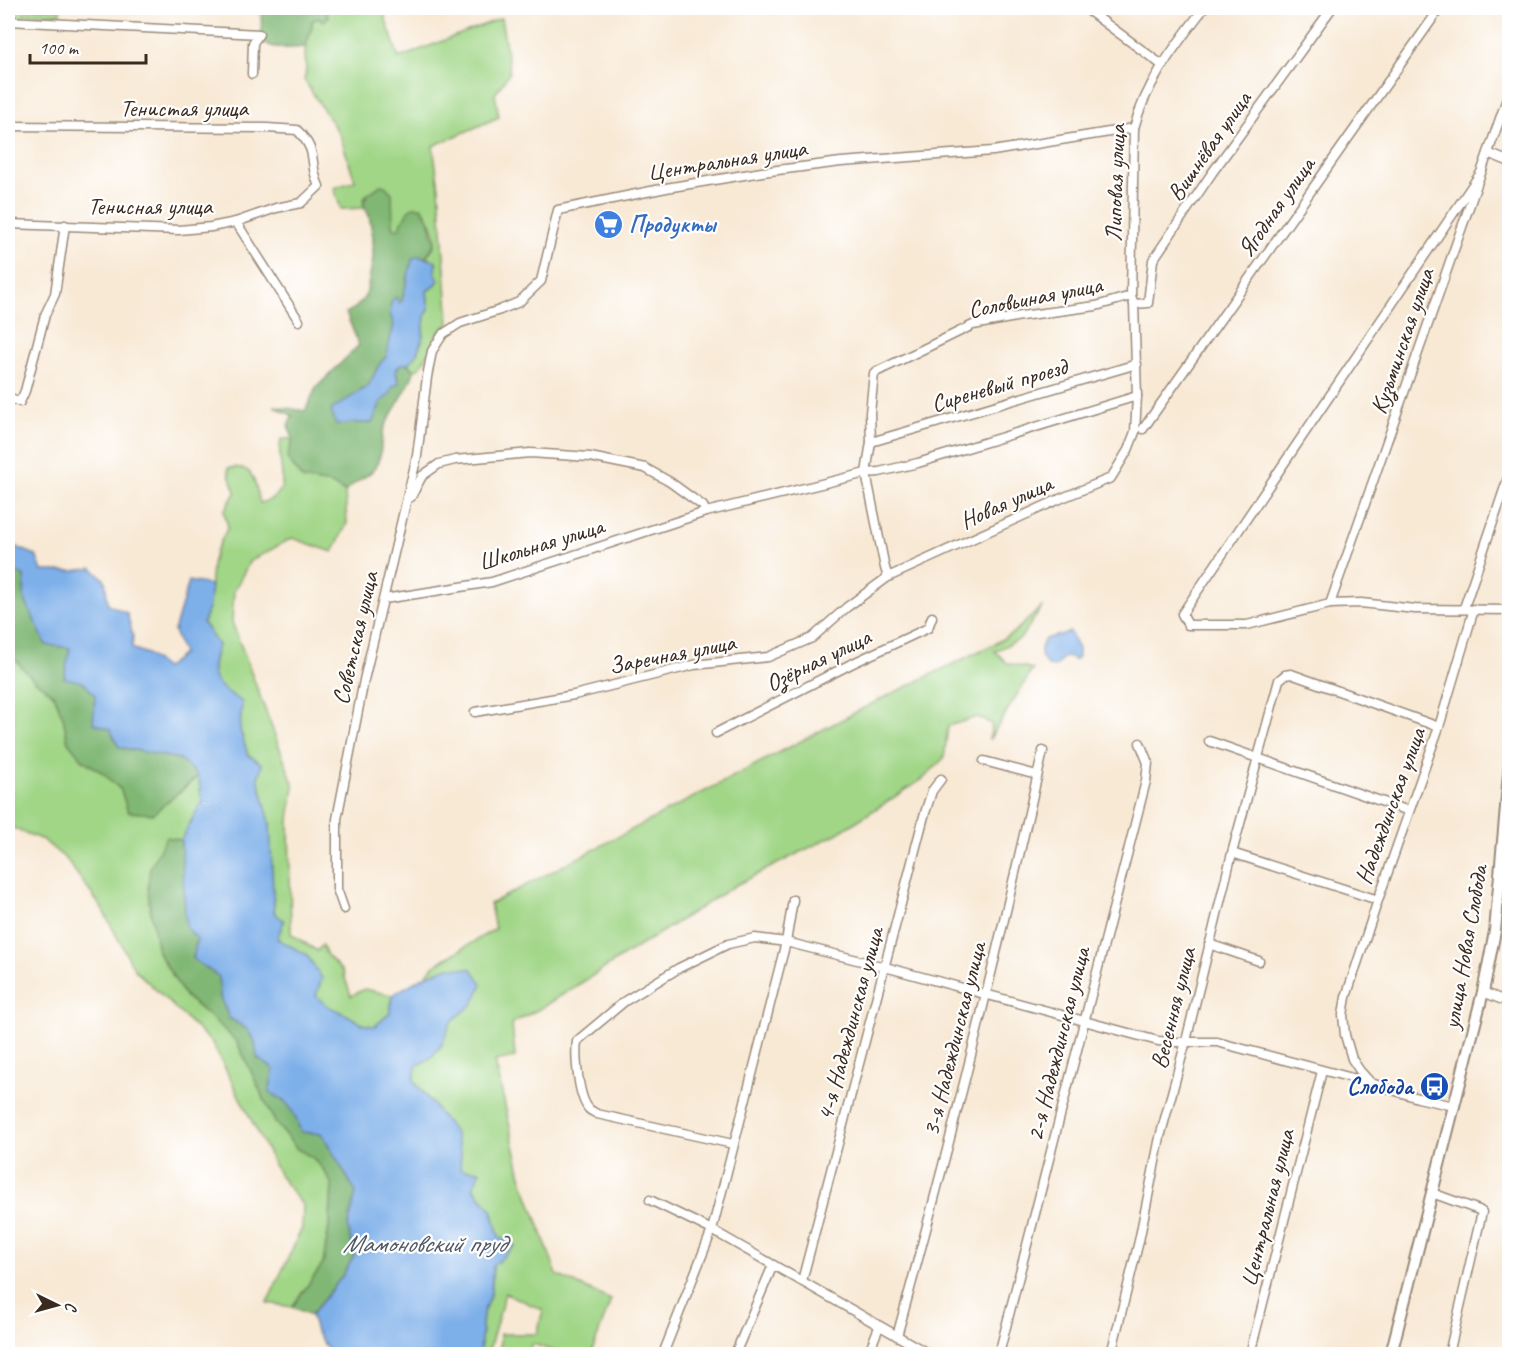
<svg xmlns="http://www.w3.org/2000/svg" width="1517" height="1362" font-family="Caveat,sans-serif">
	<rect width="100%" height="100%" fill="#fff"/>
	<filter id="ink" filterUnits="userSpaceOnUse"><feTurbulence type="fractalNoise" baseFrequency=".0167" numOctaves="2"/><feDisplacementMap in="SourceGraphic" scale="12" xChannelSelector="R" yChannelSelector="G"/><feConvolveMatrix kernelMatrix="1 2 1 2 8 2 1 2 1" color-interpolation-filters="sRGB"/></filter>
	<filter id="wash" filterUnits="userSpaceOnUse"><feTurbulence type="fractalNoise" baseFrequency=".008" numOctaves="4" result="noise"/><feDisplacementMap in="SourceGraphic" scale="24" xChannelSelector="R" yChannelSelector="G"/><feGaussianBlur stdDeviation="1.35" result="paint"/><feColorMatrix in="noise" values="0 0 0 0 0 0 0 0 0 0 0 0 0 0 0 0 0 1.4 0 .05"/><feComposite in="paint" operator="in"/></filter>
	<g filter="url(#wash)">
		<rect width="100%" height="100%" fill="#f8e9d5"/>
		<!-- green -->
		<g fill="#a1d687" stroke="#6e8052" stroke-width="1.5">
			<path d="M8 8H60V14H25L21 20 8 19Z"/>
			<path d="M326 8H382L399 58 501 18 510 72 495 94 499 117 433 146 439 188 449 325C431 329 431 363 414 371L408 364 416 355 422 340 425 316 429 309 427 291 435 286 436 261 426 257C429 253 433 249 435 244 438 235 428 214 421 207L398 230 393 227V218L381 185 364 197V208L341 209 334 188 355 181 340 135 304 80C309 68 303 58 306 45 308 37 313 30 312 21L318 18 328 17Z"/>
			<path d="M281 439H293L288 458 302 479 332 484 345 492 347 523 333 552 292 538 250 561 234 591 232 622 294 786 289 819 291 934 317 951 322 945 327 955 343 972 351 996 364 989 392 995 390 1013 375 1026 362 1025 349 1016 328 1008 315 996 307 955 277 939 270 858V823L258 778 262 764 248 755 240 730 241 702C213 682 207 680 218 645L203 623 209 605 212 564 216 551 228 527 224 511 235 493C234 484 228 476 228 468 256 464 254 482 260 503 286 497 284 482 280 459 279 453 280 446 281 439Z"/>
			<path d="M1043 606 1020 639 995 651 1007 663 1033 669 989 740 992 724 977 717 948 726 944 758 923 779 838 833 734 886 543 1007 512 1023 515 1057 495 1061 521 1176 557 1275 611 1300 591 1354H562L533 1344 527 1354H500V1334H537L543 1310 505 1293 490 1347 485 1354H480L483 1313 491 1293 493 1266 499 1237 492 1210 459 1169 461 1154 455 1133 414 1081 416 1066 429 1059 441 1046 451 1022 473 1004 449 967 425 976 433 966 495 929 490 904 883 698 994 644 1013 633Z"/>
			<path d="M8 652 34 680 54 695 63 717 68 742 83 760 103 773 121 790 128 812 180 792 198 776 202 801 181 840 166 837 158 952 185 996 213 1019 237 1042 275 1122 297 1149 312 1157 324 1170 332 1185 330 1220 323 1264 292 1307 267 1303 302 1228 303 1206 280 1176 212 1043 135 970 101 907 67 860 43 840 8 826Z"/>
		</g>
		<!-- forest -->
		<g fill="#80b774" stroke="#5e7049" stroke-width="1.5">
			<path d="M261 8H326L328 17 324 21 318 18 312 21V27L305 47C295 48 270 50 264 41 260 33 262 17 261 8Z"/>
			<path d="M381 185 385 186 392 193 393 227 398 229C406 220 405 203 421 207L429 219 435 243 426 257 417 256 409 273 402 301 390 314 394 324 386 357 381 362 368 386 361 389 336 425 353 423H372L381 402 399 380 396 373 397 368 402 364H408L414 371C412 385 390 413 384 429 379 442 384 455 374 469 368 477 354 481 345 492L332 484 302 479 287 458 293 439 288 425 293 416 274 406 305 411 316 388 359 345 346 313 355 308 363 300 367 291 373 259V237L369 216 363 203 368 194Z"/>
			<path d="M8 568 24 576V598L46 645 70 648 83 682 95 695 119 747 180 759 198 776 153 814 128 812 121 790 103 773 83 760 68 742 63 717 54 695 34 680 8 652Z"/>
			<path d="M166 837 181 840 185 898 197 939 193 959 219 977 220 997 229 1018 247 1029 255 1042 257 1058 275 1069 270 1092C291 1102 293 1111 301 1132L322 1134 356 1192 348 1227 354 1256 341 1278 311 1315 292 1307 323 1264 330 1220 332 1185 324 1170 312 1157 297 1149 275 1122 237 1042 213 1019 185 996 158 952 149 902 148 885 150 868Z"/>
		</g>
		<!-- water -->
		<g fill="#7dafe9" stroke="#5c6c84" stroke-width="1.5">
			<path d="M417 256 436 261 435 272 439 280 435 286 427 291 429 309 425 316 422 340 416 355 408 364H402L397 368 396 373 399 384 393 386 390 394 381 402 372 423H353L336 425 331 410 368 386 381 362 386 357 394 324 390 314 391 302 396 297 399 303 402 301 412 260Z"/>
			<path d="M8 536 14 546 36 555 42 571H73L92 568 105 580 108 604 127 613 133 636 132 648 147 654 165 668 183 654 174 631 189 581 211 585 209 605 203 623 218 645C207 680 213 682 242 702L240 730 248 755 262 764 258 778 270 823 274 912 284 921 277 939 307 955 322 978 316 996C330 1009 333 1008 349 1016 361 1022 359 1025 375 1026L390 1013 392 995 425 976 449 967 472 969 482 984 473 1004 451 1022 441 1046 429 1059 416 1066 414 1081 455 1133 461 1154 460 1169 480 1171 473 1188 492 1210 499 1237 515 1246 493 1266 491 1293 483 1313 480 1354H331L316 1332 311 1315 341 1278 354 1256 348 1227 356 1192 322 1134 301 1132C293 1111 291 1102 269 1092L274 1069 257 1058 255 1042 247 1029 229 1018 220 997 219 977 193 959 197 939 186 927 181 840 202 801 198 776 180 759 119 747 110 729 93 723 95 695 83 682 64 678 70 648 46 645 24 598V576L8 568Z"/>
			<path d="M1070 632 1078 649V657L1074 660 1070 657H1064L1055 667 1048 666C1040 657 1038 651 1045 639Z"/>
		</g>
	</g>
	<g filter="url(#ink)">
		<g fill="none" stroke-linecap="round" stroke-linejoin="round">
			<defs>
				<g id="minor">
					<path d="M1085 8 1162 65"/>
					<path d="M8 21 259 34 253 43 252 74"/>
					<path d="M8 126 267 128 297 130C320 153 308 163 319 186L301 203 276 208 236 222 211 227 179 230 8 224"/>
					<path d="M1488 153 1510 162"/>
					<path d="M1482 171 1182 614 1188 625H1247L1330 604 1361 603 1415 609 1510 610"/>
					<path d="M236 222 299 321"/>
					<path d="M1134 304 1148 303 1153 260 1212 173 1332 8"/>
					<path d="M8 397 20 402 25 391 45 315 55 294 65 225"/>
					<path d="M1143 429 1440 8"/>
					<path d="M871 442 1137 364"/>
					<path d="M411 497 422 476 439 464 455 460 530 453 590 457 645 468 670 482 703 506 706 512"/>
					<path d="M888 577 885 568 866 473 871 442 870 413 874 373 973 325 1021 316 1096 306 1131 296"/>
					<path d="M384 599 492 582 706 512 866 473 879 472 918 463 1137 396"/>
					<path d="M1330 604 1510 90"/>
					<path d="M1464 608 1510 472"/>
					<path d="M475 712 574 695 694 665 768 657 812 638 847 607 888 577 1062 498 1111 478 1128 450 1135 432 1137 396 1134 304 1131 296 1134 128C1146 82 1176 45 1204 8"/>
					<path d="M716 733 851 664 928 628 932 617"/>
					<path d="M1209 741 1409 811"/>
					<path d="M984 761 1037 775"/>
					<path d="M1232 853 1378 900"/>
					<path d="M344 909 337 889V819L364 680 417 456 427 377 432 351 443 334 460 323 500 310 519 302 541 281 558 210 666 188 762 172 841 162 993 151 1134 128"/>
					<path d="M1209 944 1259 961"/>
					<path d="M1483 992 1510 1003"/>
					<path d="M1370 1082 1360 1071 1352 1059 1345 1035 1343 1015 1346 997 1378 900 1439 727 1474 609"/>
					<path d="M733 1144 597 1114C594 1112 591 1111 589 1109 578 1097 575 1056 577 1041L625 1001 679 968 728 944 755 938 786 942 885 967 1158 1041 1173 1042H1217L1371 1083 1418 1098 1454 1106"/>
					<path d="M1432 1193 1479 1210 1482 1212 1449 1354"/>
					<path d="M650 1200 712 1230 929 1354"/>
					<path d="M802 1281 924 816 932 791 941 779"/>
					<path d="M897 1336C951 1142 999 947 1043 751"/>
					<path d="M663 1354 712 1230 786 942 793 900"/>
					<path d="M735 1354 773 1265"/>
					<path d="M868 1354 879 1327"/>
					<path d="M999 1354 1146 781 1148 763 1140 743"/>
					<path d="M1111 1354 1139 1241 1160 1137 1186 1041 1232 853 1279 680 1285 675 1291 674 1439 727"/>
					<path d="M1250 1354 1322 1071"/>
				</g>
				<path id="tertiary" d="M1391 1354 1483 992 1495 931 1510 762"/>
			</defs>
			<!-- minor casing -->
			<use href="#minor" stroke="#9a8a7a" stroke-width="11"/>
			<!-- tertiary casing -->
			<use href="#tertiary" stroke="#9a8a7a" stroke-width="14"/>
			<!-- minor -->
			<use href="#minor" stroke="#fff" stroke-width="8"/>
			<!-- tertiary -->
			<use href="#tertiary" stroke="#fff" stroke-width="10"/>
		</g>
	</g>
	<!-- icons -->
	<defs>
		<symbol id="supermarket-disc" viewBox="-11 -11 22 22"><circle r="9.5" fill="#3f7fe0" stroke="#fff"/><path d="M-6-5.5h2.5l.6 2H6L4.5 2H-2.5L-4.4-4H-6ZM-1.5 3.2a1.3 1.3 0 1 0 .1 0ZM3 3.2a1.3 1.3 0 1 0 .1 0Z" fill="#fff"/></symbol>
		<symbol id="bus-disc" viewBox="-11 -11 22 22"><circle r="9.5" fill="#1a4fb4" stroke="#fff"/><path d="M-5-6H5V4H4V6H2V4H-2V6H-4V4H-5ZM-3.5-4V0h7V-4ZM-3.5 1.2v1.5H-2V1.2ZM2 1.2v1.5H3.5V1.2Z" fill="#fff"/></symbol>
	</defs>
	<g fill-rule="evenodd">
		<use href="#supermarket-disc" x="592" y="208" width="33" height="33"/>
		<use href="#bus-disc" x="1418" y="1070" width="33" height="33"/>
	</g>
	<g text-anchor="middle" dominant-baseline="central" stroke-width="4.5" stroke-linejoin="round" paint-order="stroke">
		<!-- street labels -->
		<g font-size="24" fill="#3b2a1e" stroke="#fff">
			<text x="184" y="108">Тенистая улица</text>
			<text transform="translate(1209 146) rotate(-55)">Вишнёвая улица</text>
			<text transform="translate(727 160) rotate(-9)">Центральная улица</text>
			<text transform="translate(1115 183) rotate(-88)">Липовая улица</text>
			<text x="150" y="206">Тенисная улица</text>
			<text transform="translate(1276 207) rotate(-55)">Ягодная улица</text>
			<text transform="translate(1035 297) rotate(-11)">Соловьиная улица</text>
			<text transform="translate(1402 341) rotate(-71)">Кузьминская улица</text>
			<text transform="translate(999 385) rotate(-16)">Сиреневый проезд</text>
			<text transform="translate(1006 502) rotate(-24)">Новая улица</text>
			<text transform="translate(541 544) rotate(-17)">Школьная улица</text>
			<text transform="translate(355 638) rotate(-77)">Советская улица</text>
			<text transform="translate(672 654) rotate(-11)">Заречная улица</text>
			<text transform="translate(818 660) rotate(-26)">Озёрная улица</text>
			<text transform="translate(1390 806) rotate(-70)">Надеждинская улица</text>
			<text transform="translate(1465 947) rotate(-80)">улица Новая Слобода</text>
			<text transform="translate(1173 1008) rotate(-76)">Весенняя улица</text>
			<text transform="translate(850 1024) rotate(-75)">4-я Надеждинская улица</text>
			<text transform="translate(954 1039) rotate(-76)">3-я Надеждинская улица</text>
			<text transform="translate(1058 1044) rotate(-76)">2-я Надеждинская улица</text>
			<text transform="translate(1267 1208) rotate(-76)">Центральная улица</text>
		</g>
		<!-- shop labels -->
		<g font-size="24" font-weight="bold" fill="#366cbe" stroke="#fff" text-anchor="start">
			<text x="629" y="224">Продукты</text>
		</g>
		<!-- transit labels -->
		<g font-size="24" font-weight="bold" fill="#164399" stroke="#fff" text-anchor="end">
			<text x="1413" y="1086">Слобода</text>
		</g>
		<!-- water labels -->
		<g font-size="26" font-style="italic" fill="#525965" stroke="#fff">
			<text x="424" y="1243">Мамоновский пруд</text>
		</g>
	</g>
	<!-- margin -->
	<rect width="1517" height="1362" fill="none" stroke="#fff" stroke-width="30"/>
	<!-- north arrow -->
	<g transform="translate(57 1305) rotate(95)" stroke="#ffffff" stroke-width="4.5" paint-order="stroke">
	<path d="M0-4.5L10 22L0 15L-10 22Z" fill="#3b2a1e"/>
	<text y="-9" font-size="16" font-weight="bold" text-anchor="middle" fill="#3b2a1e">С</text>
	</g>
	<!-- scale -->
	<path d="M30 54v9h116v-9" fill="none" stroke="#3b2a1e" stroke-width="3"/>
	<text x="39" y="54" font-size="18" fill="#3b2a1e" stroke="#ffffff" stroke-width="4.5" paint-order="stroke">100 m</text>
</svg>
